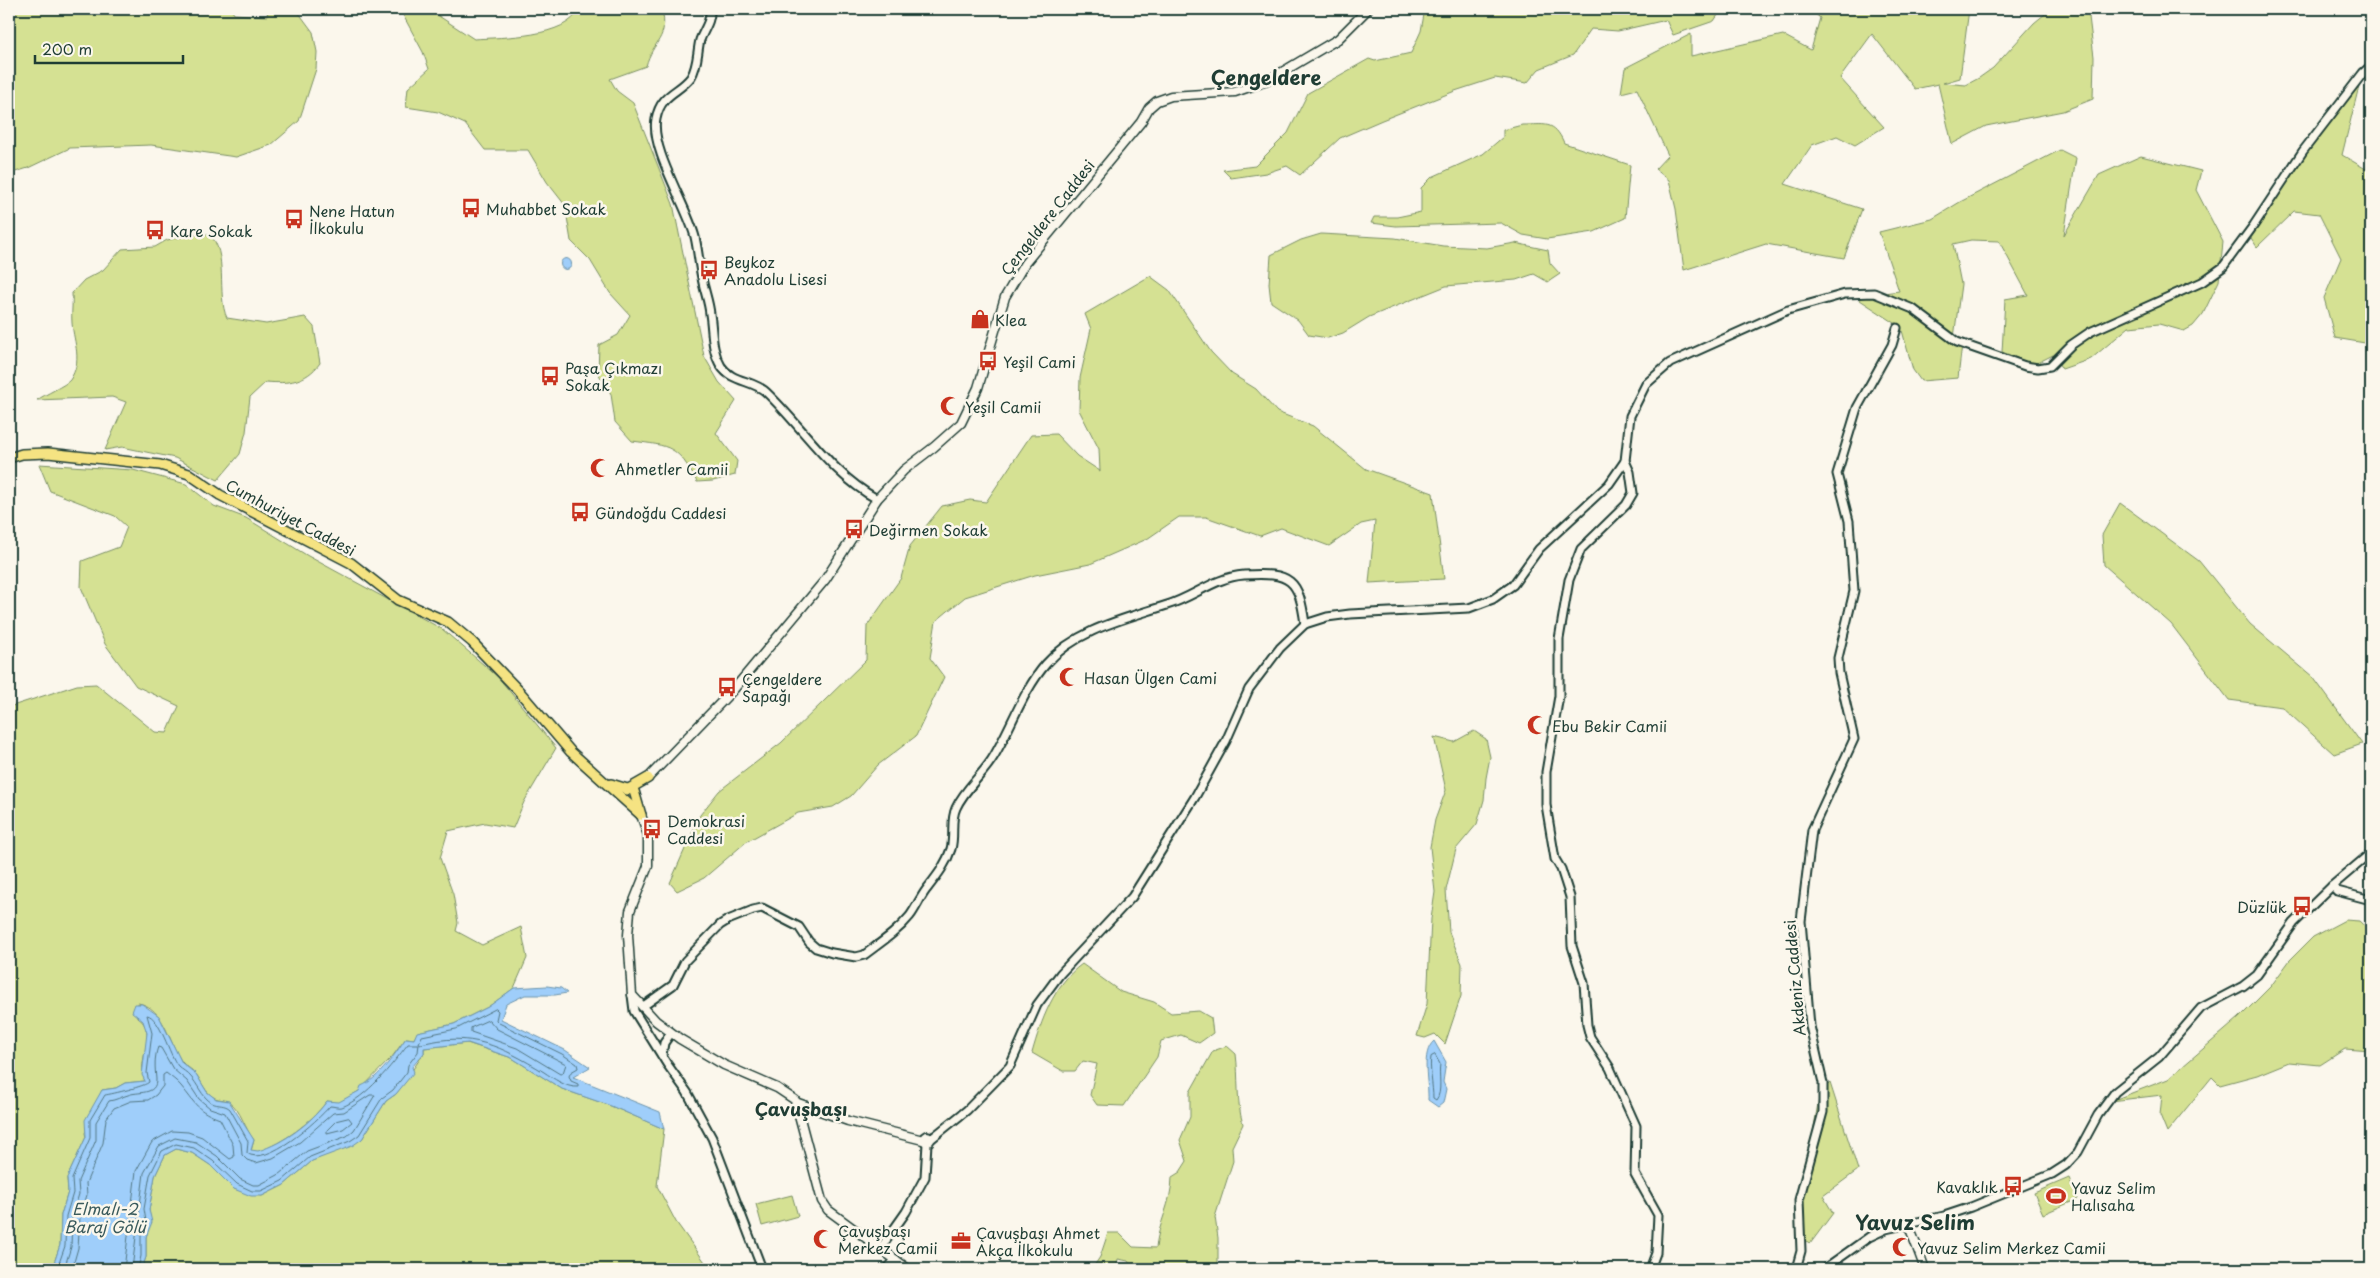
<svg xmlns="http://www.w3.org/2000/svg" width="2380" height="1278" font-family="'Playpen Sans',sans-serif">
	<rect width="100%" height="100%" fill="#fbf7ec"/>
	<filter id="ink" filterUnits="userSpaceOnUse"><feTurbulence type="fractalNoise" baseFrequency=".02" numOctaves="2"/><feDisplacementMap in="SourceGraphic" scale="10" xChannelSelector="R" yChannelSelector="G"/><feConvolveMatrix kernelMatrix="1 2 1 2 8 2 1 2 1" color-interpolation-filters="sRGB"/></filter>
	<g filter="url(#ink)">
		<!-- green -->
		<g fill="#d5e193" stroke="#7a8f64">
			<path d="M9 9H231L234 14 267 16 268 9H296L313 32 317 52 316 69 299 121 271 145 236 157 151 145 70 148 28 168 9 174Z"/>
			<path d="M405 9H428L474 39C502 37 567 38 579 9H662C669 40 653 40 646 66L610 79 617 91 633 103 673 204 704 356 719 382 736 401 716 433 737 461 735 475 713 481 697 482C677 445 671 446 632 441L615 422 611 394 598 373 599 345 618 335 630 315 610 293 590 260 571 241 565 205 547 182 528 150H485L465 124 438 112 406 107 408 88 429 69 423 52 403 15Z"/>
			<path d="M1425 9H1722L1714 21 1673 35 1666 20 1618 31 1591 29 1573 55 1539 69 1527 83 1495 78 1455 91 1382 120 1340 138 1300 175 1287 166 1266 173 1231 178 1223 170 1255 166 1288 133 1308 93 1369 59 1375 61 1411 53 1421 31Z"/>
			<path d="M1810 9H1969L1960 78 1943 83 1966 85 1979 78 1993 68 2034 23 2051 9H2088L2094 57 2093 99 2063 111 1986 126 1952 144 1938 84 1915 89 1872 34 1840 78 1884 127 1855 145 1837 136 1812 145 1785 184 1862 209 1844 258 1766 244 1684 270 1676 209 1669 180 1655 169 1668 155 1637 89 1621 93 1625 68 1691 34V56L1783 35 1811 50 1820 18Z"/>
			<path d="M2357 76 2361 78 2342 155 2371 172V344L2335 338 2324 298 2341 258 2319 214 2294 211 2257 247 2251 238Z"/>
			<path d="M1522 125C1545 125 1554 120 1564 143L1630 165 1625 218 1594 232 1547 239 1523 235 1501 223 1396 226 1371 223 1374 217H1397L1421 212V188L1432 177 1483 154 1503 137V130Z"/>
			<path d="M2060 150 2076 158 2064 235 2099 175 2141 156 2201 171 2196 190 2223 242 2219 281 2203 314 2193 326 2184 331 2159 324 2129 327 2091 359 2062 369 2053 355 2033 365 2002 352 2005 299 2028 295 1999 241 1971 240 1953 244 1961 284 1954 338 1962 344 1958 378 1921 381 1913 370 1901 327 1860 300 1861 296 1899 291 1879 232 1932 219 1960 202Z"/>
			<path d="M209 234C229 252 216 294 227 318L266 324 305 317 314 327 320 363C306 382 288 384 266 382L250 397 246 432 240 454 218 480 175 458 122 447 105 450 126 402 112 397 37 400C44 395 66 385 70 380 83 360 74 344 72 323 71 313 73 303 72 293L84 280 103 270 122 249 155 247 167 240 192 235Z"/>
			<path d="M1321 234 1395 238 1443 246 1487 248 1515 243 1548 250 1550 263 1560 274 1548 282 1534 274 1516 280 1446 286 1369 317 1343 333 1328 338 1309 335 1298 320 1271 302 1269 284 1271 255 1301 240Z"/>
			<path d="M1150 276 1169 290 1211 352 1232 374 1256 389 1277 412 1313 426 1366 469 1433 493 1444 579 1369 583 1375 521 1361 524 1329 546 1281 528 1260 536 1206 517H1179L1147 539 1090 564 1035 575 965 597 936 621 930 658 944 677 916 736 878 765 851 796 833 807 798 813 746 842 704 878 677 891 670 883 700 815 719 791 781 743 866 660 867 626 901 578 910 546 942 506 970 500 986 502 1031 435 1056 434 1077 456 1100 471 1099 449 1079 410 1080 378 1091 329 1085 314Z"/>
			<path d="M39 464 133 470 186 484 214 506 246 518 308 556 442 629 498 677 556 748 524 802 513 828 485 823 448 831 440 858 453 894 458 923 456 931 482 945 521 927 527 958 514 988 488 1007 454 1024 418 1032 414 1039 406 1038 392 1057 359 1091 339 1103 327 1101C311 1123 284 1142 258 1152L251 1151 254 1140C245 1130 241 1109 229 1102 225 1099 219 1100 215 1098 205 1093 202 1082 196 1074 192 1069 185 1066 182 1062 169 1043 164 1007 138 1003L137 1017C160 1032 135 1061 145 1081L125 1083 116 1088 102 1090 85 1133 86 1137 67 1178 68 1192 61 1215 60 1245 52 1269H9V707L77 685 96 684 155 732 167 733 179 706 136 686 105 644 81 587 82 561 119 547 127 527 115 516 50 491Z"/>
			<path d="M2120 503 2199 561 2250 624 2313 677 2362 744 2334 754 2282 707 2229 700 2171 624 2104 565 2102 535Z"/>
			<path d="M1474 731 1486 739 1490 757 1486 778 1484 800 1477 824 1456 849 1446 890 1449 932 1462 964 1461 996 1445 1044 1435 1034 1425 1038 1417 1036 1427 1004 1431 919 1435 892 1430 847 1435 820 1446 790 1434 737 1454 742Z"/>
			<path d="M2345 920 2359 921 2371 932V1051L2345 1049 2320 1065 2289 1062 2257 1075 2220 1085 2212 1077 2167 1132 2160 1115 2162 1095 2111 1101 2168 1079 2239 1018 2271 986 2290 960 2313 937Z"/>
			<path d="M1082 964 1121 992 1154 1002 1171 1013 1199 1011 1211 1018 1213 1033 1199 1043 1181 1035 1161 1041 1157 1057 1124 1106 1097 1105 1090 1095 1097 1064 1083 1061 1075 1071H1063L1032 1053C1041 1021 1054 984 1082 964Z"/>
			<path d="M467 1043 512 1058 562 1089 611 1106 664 1129 657 1186 676 1222 710 1269H142L146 1257V1237L151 1222 149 1210 155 1176 165 1155 176 1149 192 1153 210 1165 234 1189 262 1196 284 1185 312 1161 362 1139 386 1101 396 1094 424 1053V1048Z"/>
			<path d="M1227 1046 1236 1054C1239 1077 1236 1102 1243 1124L1232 1147 1233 1161 1215 1217 1218 1238V1269H1133L1128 1261 1118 1259 1116 1269H1092L1100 1257 1108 1233H1119L1133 1247 1156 1248C1158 1224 1172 1202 1172 1177L1180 1172 1187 1161 1180 1140 1190 1117V1092L1213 1051Z"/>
			<path d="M1830 1083 1858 1170 1823 1196 1833 1213 1810 1244 1799 1234V1213L1820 1092Z"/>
			<path d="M2069 1178 2078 1199 2043 1214 2034 1193Z"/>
			<path d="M792 1195 798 1216 762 1226 756 1204Z"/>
		</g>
		<!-- water -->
		<g fill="#9fcefa" stroke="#6c94ab">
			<circle cx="566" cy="264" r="5.5"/>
			<path d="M547 986 561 988 567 993 555 995H525L506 1004 501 1019 565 1050 590 1067 573 1077 660 1112 664 1129 611 1106 562 1089 512 1058 468 1043 424 1048V1053L412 1067 414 1072 396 1094 386 1101 362 1139 352 1146 312 1161 284 1185 262 1196H251L234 1189 210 1165 192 1153 176 1149 165 1155 155 1176 149 1210 152 1222 146 1237V1257L142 1269H52L60 1245 61 1215 68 1192 67 1178 86 1137 85 1120 102 1090 116 1088 125 1083 145 1081 142 1075 147 1033 143 1021 132 1012 135 1004H142L159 1016 182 1063 196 1074 207 1092 216 1099 229 1101 254 1140 251 1150 258 1151C284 1143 311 1123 327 1101L339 1102 359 1091 361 1086C379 1079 395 1054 406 1038L414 1039 417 1032 454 1024 488 1007 514 988Z"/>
			<path d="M1434 1041 1446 1062 1443 1082 1446 1089 1443 1103 1438 1107 1428 1100C1429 1083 1420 1053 1434 1041Z"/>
		</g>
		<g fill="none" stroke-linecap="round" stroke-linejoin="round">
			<!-- shore -->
			<g stroke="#527783" stroke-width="1">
				<path d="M496 1009 498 1011 496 1020 499 1023 562 1054 577 1064 578 1068 571 1072 569 1076 571 1081 578 1084V1087C566 1088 553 1078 544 1072 501 1046 471 1031 421 1044L419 1043 422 1036 456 1029Z"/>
				<path d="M489 1020 497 1029 566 1064 563 1073 560 1074 517 1048 471 1032V1028Z"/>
				<path d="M1435 1055 1440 1064C1438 1075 1443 1092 1436 1100L1433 1098C1433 1087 1429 1067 1431 1057Z"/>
				<path d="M349 1118 352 1122 343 1129 327 1133V1130L336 1121Z"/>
				<path d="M57 1269 65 1246 66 1216 73 1193 72 1179 90 1138V1120L105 1095C112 1094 146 1086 149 1082L147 1073 152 1033 147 1015C160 1017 169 1055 178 1066 182 1070 187 1072 190 1076 198 1084 201 1096 212 1103 218 1106 225 1104 230 1109L248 1141 247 1153C266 1168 318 1120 330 1106 334 1106 338 1108 342 1107 367 1097 391 1066 408 1044H419L418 1052 408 1065 407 1072 393 1090 382 1098 359 1135 350 1141 310 1157 282 1181 261 1191H252L237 1184 213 1161 194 1148 176 1144 162 1151 150 1175 144 1209 146 1221 141 1236V1256L138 1269"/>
				<path d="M64 1269 71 1247 72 1217 79 1194 78 1181 96 1140V1122L109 1101C116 1100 121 1097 128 1095 137 1091 157 1096 156 1079 155 1068 154 1058 158 1047L161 1048 173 1069 187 1081 199 1099 210 1108 225 1113 241 1143 242 1155 247 1160 256 1163 273 1158 300 1142 333 1113 344 1112 370 1095H375L354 1130 347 1136 307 1151 278 1175 259 1185H253L240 1179 217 1156 196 1142 175 1138 159 1146 144 1173 132 1269"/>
				<path d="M72 1269 78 1248 80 1217 87 1195 86 1183 103 1143 106 1119 114 1108 131 1101 148 1100 156 1095 163 1086V1075L166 1073C171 1077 177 1081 181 1086 196 1104 197 1111 220 1119L233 1145 234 1157 230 1159 202 1137 188 1132 172 1131 152 1142 136 1171 124 1269"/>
			</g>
			<defs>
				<g id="tertiary">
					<path d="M710 9C711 22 704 29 700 40 697 52 698 66 691 77 679 93 661 93 656 119 650 149 687 206 695 237 698 250 699 264 702 278 704 290 709 302 710 314 713 332 711 350 721 366 731 382 753 380 766 392 803 427 831 474 877 499"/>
					<path d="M1625 461 1630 472 1633 493 1626 505 1581 549 1569 580 1559 639V696L1546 772V805L1555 859 1561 869 1570 897 1572 946 1584 983 1587 1025 1590 1037 1610 1068 1636 1126 1635 1174 1658 1215 1656 1253 1650 1269"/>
					<path d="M2332 886 2337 891 2371 900"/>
					<path d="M632 995 634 1011 667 1064 687 1092 712 1138 762 1269"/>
					<path d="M642 1007 673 985 685 961 720 925 728 920 753 910 762 908 799 927 809 942 816 948 832 953 856 957 864 955C880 943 897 932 910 916 916 908 920 898 926 890 936 877 946 865 951 849 955 835 950 821 956 808 965 788 983 775 994 756 1011 727 1024 689 1046 664 1077 629 1125 619 1167 605 1194 597 1215 577 1244 575 1291 572 1299 579 1305 624"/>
					<path d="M662 1055 664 1043 671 1033"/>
					<circle cx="927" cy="1139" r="3.5"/>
					<path d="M931 1139 967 1110 1010 1066 1037 1005 1060 974 1132 897 1195 797 1226 741 1249 689 1280 648 1305 624 1327 617 1350 614 1469 608 1493 599 1513 585 1539 549 1609 484 1625 461 1630 416 1646 384 1670 363 1788 310 1845 294 1874 293 1913 309 1957 342 2025 366 2038 368 2050 366 2071 345 2090 332 2202 282 2223 267 2254 225 2303 151 2363 73 2371 66"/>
					<path d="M880 1249 906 1212 925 1177 927 1143"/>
					<path d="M1796 1269 1801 1251 1799 1200 1823 1112V1083L1810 1026 1801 921 1812 830 1854 739 1839 673 1838 658 1854 591 1849 521 1837 474 1857 408 1892 345 1897 328"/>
					<path d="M1824 1269 1869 1237 1886 1229 1944 1216 1971 1207 2052 1174 2066 1165 2078 1152 2098 1115 2115 1092 2159 1057 2201 1008 2243 986 2257 975 2294 923 2332 886 2371 853"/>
				</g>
				<g id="secondary">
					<path d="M648 778 734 689 825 580 877 499 904 470 934 447 961 423 978 388 1005 297 1025 263 1141 122 1149 108 1157 101 1171 96 1235 92 1267 81 1338 39 1368 9"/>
					<path d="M641 815 648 835V866L630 911 628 935 632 995 656 1021 680 1039 724 1065 777 1088 795 1100 822 1201 828 1210 908 1269"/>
					<path d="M798 1103 848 1121 923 1140"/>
					<path d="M1908 1223 1925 1269"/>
					<path d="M887 1269 896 1260"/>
				</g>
				<g id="primary">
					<path d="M9 458 22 454 48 453 160 465 189 474 220 495 351 563 398 600 448 622 472 642 518 690 571 752 641 815"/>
					<path d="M611 784 634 791 641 815"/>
					<path d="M627 790 648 778"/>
				</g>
			</defs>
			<!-- tertiary casing -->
			<use href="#tertiary" stroke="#1f3d34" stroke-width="11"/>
			<!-- secondary casing -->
			<use href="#secondary" stroke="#1f3d34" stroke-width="11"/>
			<!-- primary casing -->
			<use href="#primary" stroke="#1f3d34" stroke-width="12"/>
			<!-- tertiary -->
			<use href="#tertiary" stroke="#fbf7ec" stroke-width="7"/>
			<!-- secondary -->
			<use href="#secondary" stroke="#fbf7ec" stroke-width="8"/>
			<!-- primary -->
			<use href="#primary" stroke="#f5e382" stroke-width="9"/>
		</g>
	</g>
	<!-- icons -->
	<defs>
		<symbol id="bus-bare" viewBox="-9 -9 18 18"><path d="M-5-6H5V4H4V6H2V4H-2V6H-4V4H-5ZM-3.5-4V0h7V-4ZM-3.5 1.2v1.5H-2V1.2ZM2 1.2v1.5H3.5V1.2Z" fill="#c8321e" stroke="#fbf7ec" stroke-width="2.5" paint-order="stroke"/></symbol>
		<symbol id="shop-bare" viewBox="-9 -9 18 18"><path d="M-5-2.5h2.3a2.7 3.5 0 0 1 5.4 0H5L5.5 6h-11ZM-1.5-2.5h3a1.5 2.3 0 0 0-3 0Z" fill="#c8321e" stroke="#fbf7ec" stroke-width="2.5" paint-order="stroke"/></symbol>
		<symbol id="mosque-bare" viewBox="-9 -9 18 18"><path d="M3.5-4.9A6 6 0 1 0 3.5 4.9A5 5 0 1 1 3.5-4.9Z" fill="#c8321e" stroke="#fbf7ec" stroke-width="2.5" paint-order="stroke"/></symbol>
		<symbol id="stadium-bare" viewBox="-9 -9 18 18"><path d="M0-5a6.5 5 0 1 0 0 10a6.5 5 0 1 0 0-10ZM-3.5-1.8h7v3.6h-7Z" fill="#c8321e" stroke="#fbf7ec" stroke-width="2.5" paint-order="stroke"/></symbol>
		<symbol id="office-bare" viewBox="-9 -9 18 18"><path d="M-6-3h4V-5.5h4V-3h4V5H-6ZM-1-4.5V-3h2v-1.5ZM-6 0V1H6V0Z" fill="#c8321e" stroke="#fbf7ec" stroke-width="2.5" paint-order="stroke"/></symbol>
	</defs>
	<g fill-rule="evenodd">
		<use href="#bus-bare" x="457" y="194" width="28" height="28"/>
		<use href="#bus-bare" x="280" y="205" width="28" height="28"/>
		<use href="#bus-bare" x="141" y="216" width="28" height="28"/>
		<use href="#bus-bare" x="695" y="256" width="28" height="28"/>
		<use href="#shop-bare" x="966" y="305" width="28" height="28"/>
		<use href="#bus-bare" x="974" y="347" width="28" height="28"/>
		<use href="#bus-bare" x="536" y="362" width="28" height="28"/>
		<use href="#mosque-bare" x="936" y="392" width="28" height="28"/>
		<use href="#mosque-bare" x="586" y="454" width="28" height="28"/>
		<use href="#bus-bare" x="566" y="498" width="28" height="28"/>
		<use href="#bus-bare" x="840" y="515" width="28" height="28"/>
		<use href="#mosque-bare" x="1055" y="663" width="28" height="28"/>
		<use href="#bus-bare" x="713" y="673" width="28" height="28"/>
		<use href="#mosque-bare" x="1523" y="711" width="28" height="28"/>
		<use href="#bus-bare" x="638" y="815" width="28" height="28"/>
		<use href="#bus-bare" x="2288" y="892" width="28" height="28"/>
		<use href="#bus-bare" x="1999" y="1172" width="28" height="28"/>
		<use href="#stadium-bare" x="2042" y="1182" width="28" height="28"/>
		<use href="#mosque-bare" x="809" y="1225" width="28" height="28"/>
		<use href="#office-bare" x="947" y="1227" width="28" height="28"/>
		<use href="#mosque-bare" x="1888" y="1233" width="28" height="28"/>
	</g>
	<g text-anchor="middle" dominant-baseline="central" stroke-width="5" stroke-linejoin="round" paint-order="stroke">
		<!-- poi labels -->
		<g font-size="15" fill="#1f3d34" stroke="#fbf7ec" text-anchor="start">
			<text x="486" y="208">Muhabbet Sokak</text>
			<text x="309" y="210">Nene Hatun<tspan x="309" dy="17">İlkokulu</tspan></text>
			<text x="170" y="230">Kare Sokak</text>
			<text x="724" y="261">Beykoz<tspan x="724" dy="17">Anadolu Lisesi</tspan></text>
			<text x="995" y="319">Klea</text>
			<text x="1003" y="361">Yeşil Cami</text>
			<text x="565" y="367">Paşa Çıkmazı<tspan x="565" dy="17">Sokak</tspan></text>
			<text x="965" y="406">Yeşil Camii</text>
			<text x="615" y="468">Ahmetler Camii</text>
			<text x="595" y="512">Gündoğdu Caddesi</text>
			<text x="869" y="529">Değirmen Sokak</text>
			<text x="1084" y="677">Hasan Ülgen Cami</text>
			<text x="742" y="678">Çengeldere<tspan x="742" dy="17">Sapağı</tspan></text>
			<text x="1552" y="725">Ebu Bekir Camii</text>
			<text x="667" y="820">Demokrasi<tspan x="667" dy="17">Caddesi</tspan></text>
			<text x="2287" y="906" text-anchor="end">Düzlük</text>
			<text x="1998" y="1186" text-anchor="end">Kavaklık</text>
			<text x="2071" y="1187">Yavuz Selim<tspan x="2071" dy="17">Halısaha</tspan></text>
			<text x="838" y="1230">Çavuşbaşı<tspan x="838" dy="17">Merkez Camii</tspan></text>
			<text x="976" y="1232">Çavuşbaşı Ahmet<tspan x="976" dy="17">Akça İlkokulu</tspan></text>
			<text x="1917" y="1247">Yavuz Selim Merkez Camii</text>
		</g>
		<!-- street labels -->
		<g font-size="15" fill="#1f3d34" stroke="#fbf7ec">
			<text transform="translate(1047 217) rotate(-52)">Çengeldere Caddesi</text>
			<text transform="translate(291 517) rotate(28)">Cumhuriyet Caddesi</text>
			<text transform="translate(1794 978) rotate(-95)">Akdeniz Caddesi</text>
		</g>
		<!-- water labels -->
		<g font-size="16" font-style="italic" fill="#395a5c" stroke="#fbf7ec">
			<text x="105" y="1208">Elmalı-2<tspan x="105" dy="18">Baraj Gölü</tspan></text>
		</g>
		<!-- quarter labels -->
		<g font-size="18" font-weight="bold" fill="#1f3d34" stroke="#fbf7ec">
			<text x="801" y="1108">Çavuşbaşı</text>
		</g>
		<!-- district labels -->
		<g font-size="20" font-weight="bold" fill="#1f3d34" stroke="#fbf7ec">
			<text x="1266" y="77">Çengeldere</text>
			<text x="1915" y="1222">Yavuz Selim</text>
		</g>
	</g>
	<!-- margin -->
	<rect width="2380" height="1278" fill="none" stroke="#fbf7ec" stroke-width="30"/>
	<rect x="15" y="15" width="2350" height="1248" fill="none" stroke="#1f3d34" stroke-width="2" filter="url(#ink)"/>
	<!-- scale -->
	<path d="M35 55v8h148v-8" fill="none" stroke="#1f3d34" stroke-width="2.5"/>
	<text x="42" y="55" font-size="15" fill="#1f3d34" stroke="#fbf7ec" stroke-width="4" paint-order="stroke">200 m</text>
</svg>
